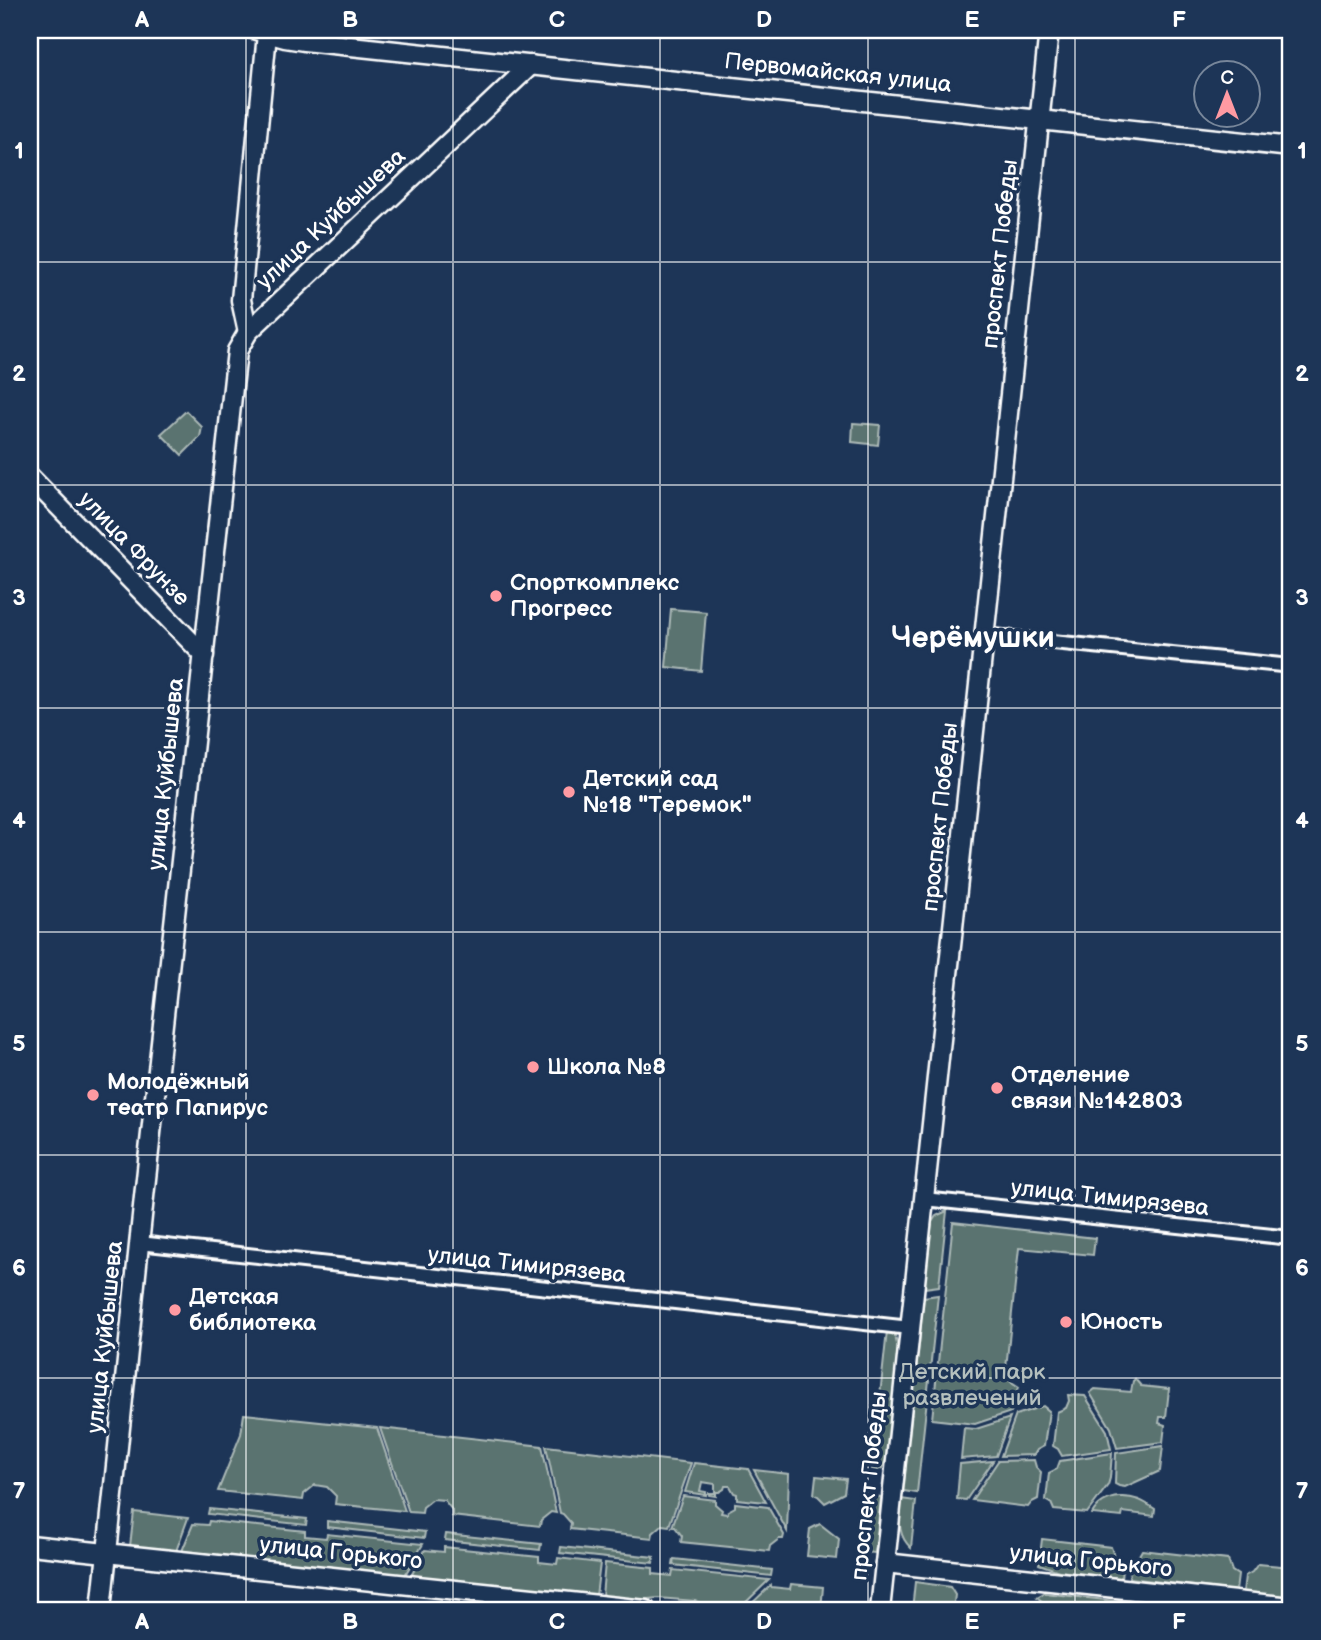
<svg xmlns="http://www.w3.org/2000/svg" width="1321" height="1640" font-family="'Balsamiq Sans',sans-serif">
	<rect width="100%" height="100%" fill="#1d3557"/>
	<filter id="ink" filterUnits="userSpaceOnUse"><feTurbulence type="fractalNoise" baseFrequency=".0143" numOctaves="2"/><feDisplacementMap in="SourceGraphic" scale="14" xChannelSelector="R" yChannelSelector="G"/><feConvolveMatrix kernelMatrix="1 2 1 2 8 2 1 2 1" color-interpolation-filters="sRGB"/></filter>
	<g filter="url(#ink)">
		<!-- green -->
		<g fill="#5a736f" stroke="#acb9b7" stroke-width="2">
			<path d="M186 411 202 427 200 437 182 455 161 434Z"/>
			<path d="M853 423 880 425 878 445 852 442Z"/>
			<path d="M671 609 706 612 701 671 666 667Z"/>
			<path d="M947 1211 939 1286 924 1288 932 1222 936 1216Z"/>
			<path d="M953 1222 1095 1238 1093 1255 1019 1248 1006 1368 1010 1381 1019 1387 1011 1412 975 1424 932 1419Z"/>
			<path d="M938 1295 917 1493 903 1491 924 1297Z"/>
			<path d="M887 1331 895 1336 898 1349 887 1458 882 1468 878 1470 872 1469Z"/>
			<path d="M1135 1379 1141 1386 1169 1389 1166 1417H1160L1159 1423 1165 1425 1163 1442 1117 1448 1111 1428 1090 1393 1095 1389 1131 1392 1133 1381Z"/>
			<path d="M1068 1395 1085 1396 1107 1431 1111 1449 1062 1456 1058 1449 1053 1446 1057 1412 1066 1408 1069 1401Z"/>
			<path d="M1043 1406 1049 1411 1044 1446 1037 1450 1034 1455 1001 1456 1016 1415Z"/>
			<path d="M244 1414 377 1428 405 1511 335 1504 336 1496 327 1487 315 1485 304 1494 303 1500 218 1491 241 1434Z"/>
			<path d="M1010 1418 996 1456 961 1459 964 1428 976 1429Z"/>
			<path d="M380 1428 542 1446 556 1513 551 1512 541 1520 540 1526 452 1516V1510L444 1500 433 1499 423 1507 422 1513 409 1512Z"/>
			<path d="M546 1446 691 1463 669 1526 662 1525 653 1533 652 1538 570 1529 571 1523 563 1514 560 1513Z"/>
			<path d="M1163 1446 1160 1471 1125 1487 1119 1486 1115 1484 1116 1453Z"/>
			<path d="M1112 1453 1110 1478 1108 1485 1087 1513 1054 1510 1051 1503 1046 1500 1049 1473 1057 1469 1060 1461Z"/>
			<path d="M1034 1460 1036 1467 1041 1472 1038 1499 1032 1502 1028 1507 972 1500 998 1461Z"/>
			<path d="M993 1461 966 1500 957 1499 960 1464Z"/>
			<path d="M694 1463 748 1469 766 1502 737 1499V1494L734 1493 730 1486H725L724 1489 719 1492H716V1496L709 1495V1493H715V1484L702 1482 700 1491 706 1492V1495L685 1492Z"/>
			<path d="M754 1470 789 1474 787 1531Z"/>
			<path d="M816 1476 846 1479 844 1493 825 1503 818 1496 814 1494Z"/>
			<path d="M683 1496 715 1500V1504L722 1510 721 1513 727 1514 728 1511 735 1507V1503L768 1507 784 1535 783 1539H779L770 1546 769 1551 681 1542 682 1536 675 1527H672Z"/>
			<path d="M870 1496 881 1497 875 1553 864 1552Z"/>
			<path d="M1119 1497C1134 1496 1143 1501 1155 1509L1154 1516 1123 1512 1122 1517 1092 1514C1098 1503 1107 1498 1119 1497Z"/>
			<path d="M901 1499 916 1501 911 1548C896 1534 900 1518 901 1499Z"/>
			<path d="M209 1509 307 1519 306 1525 208 1514Z"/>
			<path d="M134 1512 188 1518 176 1551 130 1546Z"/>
			<path d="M209 1521 305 1531V1536L326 1538 327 1534 423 1544 405 1575 182 1551 193 1524 208 1525Z"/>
			<path d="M327 1521 425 1532 424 1538 327 1527Z"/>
			<path d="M820 1524 839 1539 837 1559 807 1556 810 1529Z"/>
			<path d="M446 1534 541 1544 540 1550 445 1540Z"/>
			<path d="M1042 1539 1111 1547 1114 1556 1123 1562 1121 1578 1059 1571 1039 1564Z"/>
			<path d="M444 1547 539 1557V1562L557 1564 558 1558 600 1563 596 1596 411 1576 425 1550 444 1552Z"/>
			<path d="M561 1547 654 1557 653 1563 560 1553Z"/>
			<path d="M1142 1550 1228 1560 1232 1571 1238 1575 1236 1591 1129 1578 1131 1562 1138 1557Z"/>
			<path d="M674 1559 772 1570 771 1576 673 1565Z"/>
			<path d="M605 1563 653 1568V1574L672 1576 673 1570 769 1580 738 1610 715 1609 695 1601 658 1598 638 1600 602 1596Z"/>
			<path d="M1258 1564 1291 1567V1597L1243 1592 1245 1576 1252 1572Z"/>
			<path d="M915 1582 950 1587 955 1595 953 1610H912Z"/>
			<path d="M791 1584 823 1587 821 1610H745L771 1585V1587L790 1589Z"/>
			<path d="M1044 1593 1132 1603 1138 1610H1052L1037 1597Z"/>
		</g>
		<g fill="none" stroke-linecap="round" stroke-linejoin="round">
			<defs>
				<g id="street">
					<path d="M984 635 1291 666"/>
					<path d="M924 1199 1291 1238"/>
					<path d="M139 1243 910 1328"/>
				</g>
				<g id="secondary">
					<path d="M256 30 285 38 304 41 1291 147"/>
					<path d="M248 332 241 300 267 34"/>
					<path d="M30 477 204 655"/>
					<path d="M30 1545 646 1610"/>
					<path d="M885 1563 1291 1607"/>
					<path d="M101 1610 144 1197 237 351 248 332 531 65"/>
					<path d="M880 1610 1049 30"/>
				</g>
			</defs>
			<!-- street casing -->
			<use href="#street" stroke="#fff" stroke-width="18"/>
			<!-- secondary casing -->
			<use href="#secondary" stroke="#fff" stroke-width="23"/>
			<!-- street -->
			<use href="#street" stroke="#1d3557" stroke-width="12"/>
			<!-- secondary -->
			<use href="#secondary" stroke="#1d3557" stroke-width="18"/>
		</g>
	</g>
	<!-- grid -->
	<path fill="none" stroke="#fff" stroke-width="2" stroke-opacity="0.55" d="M246 30V1610M453 30V1610M660 30V1610M868 30V1610M1075 30V1610M30 262H1291M30 485H1291M30 708H1291M30 932H1291M30 1155H1291M30 1378H1291"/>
	<!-- markers -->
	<g fill="#ff9aa2" stroke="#1d3557" stroke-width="2.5">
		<circle cx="496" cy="596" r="7"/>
		<circle cx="569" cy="792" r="7"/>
		<circle cx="533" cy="1067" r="7"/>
		<circle cx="997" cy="1088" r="7"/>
		<circle cx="93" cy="1095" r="7"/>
		<circle cx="175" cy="1310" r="7"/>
		<circle cx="1066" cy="1322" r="7"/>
	</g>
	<g text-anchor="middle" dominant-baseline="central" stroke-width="7" stroke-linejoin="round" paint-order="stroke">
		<!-- street labels -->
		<g font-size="23" fill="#fff" stroke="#1d3557">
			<text transform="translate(838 73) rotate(6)">Первомайская улица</text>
			<text transform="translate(331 219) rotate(-43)">улица Куйбышева</text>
			<text transform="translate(1000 254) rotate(-84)">проспект Победы</text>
			<text transform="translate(134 549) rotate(46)">улица Фрунзе</text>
			<text transform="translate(166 774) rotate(-84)">улица Куйбышева</text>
			<text transform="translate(940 817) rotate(-84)">проспект Победы</text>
			<text transform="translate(1110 1198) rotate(6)">улица Тимирязева</text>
			<text transform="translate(527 1265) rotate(6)">улица Тимирязева</text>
			<text transform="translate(105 1337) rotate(-84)">улица Куйбышева</text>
			<text transform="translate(869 1486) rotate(-84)">проспект Победы</text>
			<text transform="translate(341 1553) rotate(6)">улица Горького</text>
			<text transform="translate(1091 1561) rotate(6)">улица Горького</text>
		</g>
		<!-- poi labels -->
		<g font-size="23" font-weight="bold" fill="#fff" stroke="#1d3557" text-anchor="start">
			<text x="510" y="583">Спорткомплекс<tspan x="510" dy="26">Прогресс</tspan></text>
			<text x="583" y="779">Детский сад<tspan x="583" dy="26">№18 "Теремок"</tspan></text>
			<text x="547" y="1067">Школа №8</text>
			<text x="1011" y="1075">Отделение<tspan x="1011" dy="26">связи №142803</tspan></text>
			<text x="107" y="1082">Молодёжный<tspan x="107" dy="26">театр Папирус</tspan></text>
			<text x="189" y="1297">Детская<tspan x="189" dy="26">библиотека</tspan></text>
			<text x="1080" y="1322">Юность</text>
		</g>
		<!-- park labels -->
		<g font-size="23" fill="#b5c0be" stroke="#1d3557">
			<text x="972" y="1372">Детский парк<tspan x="972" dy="26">развлечений</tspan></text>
		</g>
		<!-- district labels -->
		<g font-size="30" font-weight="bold" fill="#fff" stroke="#1d3557">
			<text x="973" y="638">Черёмушки</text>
		</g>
	</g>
	<!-- margin -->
	<rect width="1321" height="1640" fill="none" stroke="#1d3557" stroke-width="77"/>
	<!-- north arrow -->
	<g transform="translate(1227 94)"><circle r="33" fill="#1d3557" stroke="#77869a" stroke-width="2"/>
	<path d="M0-5L12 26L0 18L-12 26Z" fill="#ff9aa2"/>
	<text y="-10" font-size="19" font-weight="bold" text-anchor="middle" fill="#ffffff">С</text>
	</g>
	<rect x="38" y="38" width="1244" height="1564" fill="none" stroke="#fff" stroke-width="2.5"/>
	<g font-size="23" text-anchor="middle" font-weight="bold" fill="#fff">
		<text x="142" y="27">A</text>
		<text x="350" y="27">B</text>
		<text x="557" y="27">C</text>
		<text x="764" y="27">D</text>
		<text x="972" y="27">E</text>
		<text x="1179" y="27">F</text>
		<text x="19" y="158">1</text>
		<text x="1302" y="158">1</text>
		<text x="19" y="381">2</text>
		<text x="1302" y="381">2</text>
		<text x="19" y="605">3</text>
		<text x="1302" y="605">3</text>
		<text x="19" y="828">4</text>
		<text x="1302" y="828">4</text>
		<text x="19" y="1051">5</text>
		<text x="1302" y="1051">5</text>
		<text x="19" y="1275">6</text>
		<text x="1302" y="1275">6</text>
		<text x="19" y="1498">7</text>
		<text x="1302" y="1498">7</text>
		<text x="142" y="1629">A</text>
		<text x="350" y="1629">B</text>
		<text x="557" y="1629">C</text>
		<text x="764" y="1629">D</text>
		<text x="972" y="1629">E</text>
		<text x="1179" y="1629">F</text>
	</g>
</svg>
